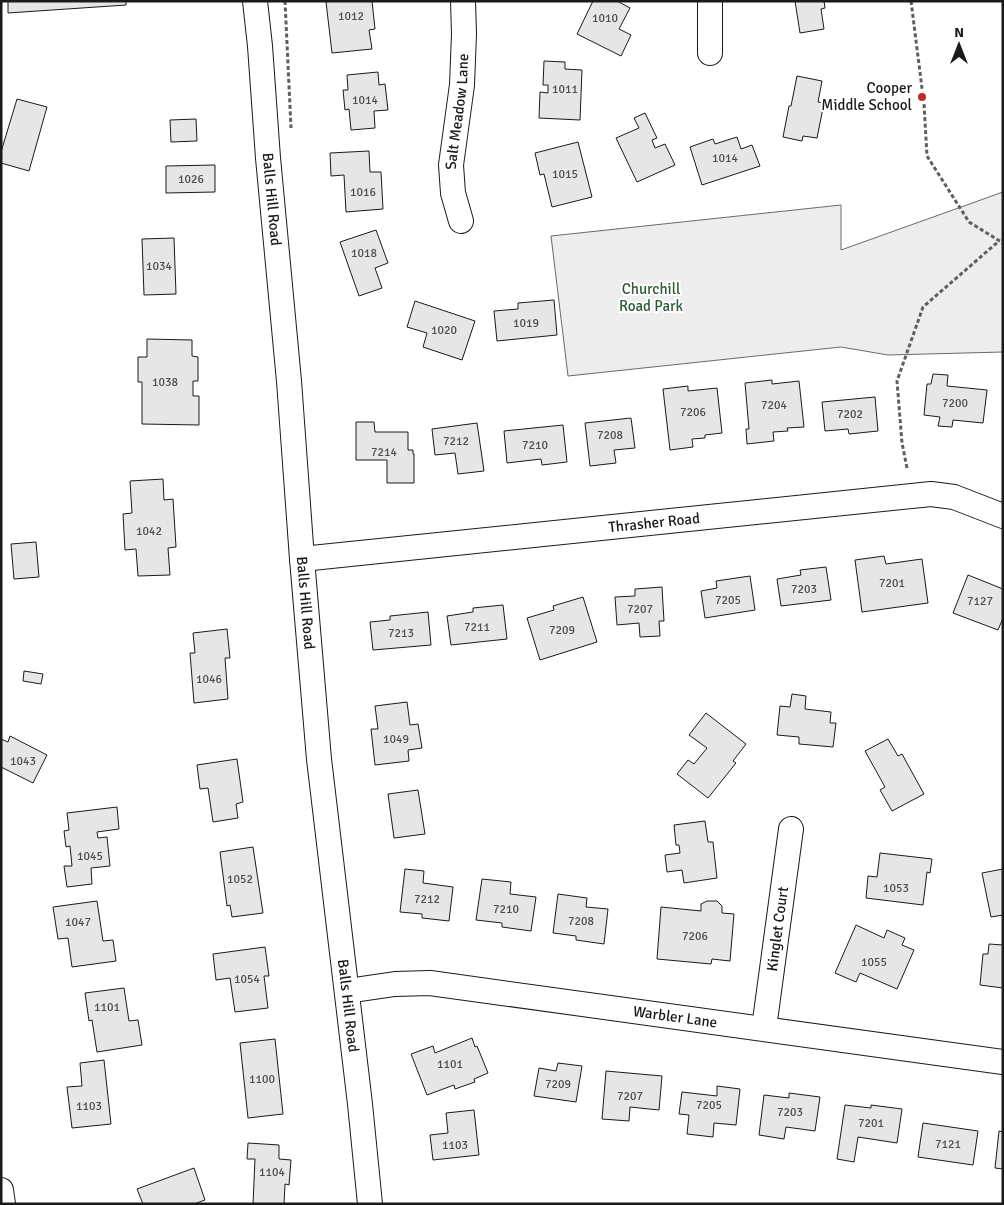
<svg xmlns="http://www.w3.org/2000/svg" width="1004" height="1205" font-family="Signika,sans-serif">
	<rect width="100%" height="100%" fill="#fff"/>
	<!-- built -->
	<path fill="#ededed" stroke="#6a6a6a" d="M1003 192V352L888 355 841 347 568 376 551 236 841 205V250Z"/>
	<!-- building -->
	<g fill="#e6e6e6" stroke="#1a1a1a">
		<path d="M8 1H126V5L8 13Z"/>
		<path d="M331 1H372L375 29 369 30 372 49 332 53 326 2Z"/>
		<path d="M593 1H617L630 8 619 29 631 35 621 56 577 34Z"/>
		<path d="M795 1H824L825 8 821 9 824 29 800 33Z"/>
		<path d="M544 61 565 62V69L582 70 580 120 539 118 540 92 548 93V85H543Z"/>
		<path d="M378 72 379 85 385 84 388 110 374 111 375 128 351 130 349 109 345 110 343 90H348L347 75Z"/>
		<path d="M797 76 822 81 818 102 824 103 817 138 803 136 802 141 783 137 789 106H791Z"/>
		<path d="M17 99 47 107 29 171 1 163V152Z"/>
		<path d="M645 113 657 138 652 140 655 148 665 144 675 165 637 182 616 138 639 128 634 118Z"/>
		<path d="M196 119 197 141 171 142 170 120Z"/>
		<path d="M737 137 741 149 752 145 760 166 702 185 690 147 713 139 715 144Z"/>
		<path d="M578 142 592 197 552 207 544 174 540 175 535 153Z"/>
		<path d="M369 151 370 172H381L383 209 346 212 344 175 331 176 330 153Z"/>
		<path d="M215 165V192L166 193V166Z"/>
		<path d="M376 230 388 263 375 268 382 288 359 296 340 242Z"/>
		<path d="M174 238 176 294 144 295 142 239Z"/>
		<path d="M554 300 557 335 497 341 494 311 518 309V303Z"/>
		<path d="M415 301 475 321 462 360 423 347 427 333 407 327Z"/>
		<path d="M147 339 192 340V356L198 357V381H193V396H199V425L142 424V382H138V357H147Z"/>
		<path d="M933 374 948 375 947 386 987 390 983 423 953 420 952 427 938 426 940 417 924 415 927 384H931Z"/>
		<path d="M772 380V384L799 381 804 427 787 428 788 431 773 432 774 441 747 444 746 429H749L745 383Z"/>
		<path d="M688 386V391L717 388 722 433 705 435V438L692 439 693 447 670 450 663 389Z"/>
		<path d="M875 397 878 431 849 434 848 429 825 431 822 402Z"/>
		<path d="M631 418 635 448 614 450 616 463 590 466 585 423Z"/>
		<path d="M356 422H374L375 432H408V450H413V454H414V483H387V460H356Z"/>
		<path d="M477 423 484 471 458 474 455 453 435 455 432 429Z"/>
		<path d="M563 425 567 462 542 465 541 459 507 463 504 431Z"/>
		<path d="M163 479 164 500 173 499 176 547 168 548 170 575 138 576 136 549 125 550 123 514 132 513 130 481Z"/>
		<path d="M36 542 39 577 14 579 11 544Z"/>
		<path d="M884 556 886 564 922 559 928 603 862 612 855 560Z"/>
		<path d="M826 567 831 600 781 606 777 579 801 575 800 570Z"/>
		<path d="M968 575 1003 589V618L998 630 953 613Z"/>
		<path d="M750 576 755 610 705 618 701 591 717 588 716 581Z"/>
		<path d="M662 587 664 621H659L660 636 640 637 639 623 617 625 615 597 635 596V589Z"/>
		<path d="M583 597 597 642 540 660 527 618 554 610 553 606Z"/>
		<path d="M503 605 507 639 451 645 447 616 473 612V608Z"/>
		<path d="M428 612 431 645 373 650 370 622 390 620V616Z"/>
		<path d="M227 629 230 658H225L228 699 194 703 190 653H195L193 633Z"/>
		<path d="M24 671 43 674 41 684 23 681Z"/>
		<path d="M792 694 806 696 805 709 831 712 830 723H836L833 747 799 744V737L777 735 780 706 790 707Z"/>
		<path d="M407 702 410 725 418 724 422 748 408 750 409 761 375 765 371 729H378L375 706Z"/>
		<path d="M706 713 746 744 733 761 736 763 708 798 677 774 688 760 694 764 707 748 689 735Z"/>
		<path d="M10 736 47 755 33 783 1 767V739L8 742Z"/>
		<path d="M888 739 898 756 902 754 924 794 892 811 880 790 885 787 865 751Z"/>
		<path d="M237 759 243 802 236 804 238 818 213 822 208 788 200 789 197 765Z"/>
		<path d="M418 790 425 834 394 838 388 794Z"/>
		<path d="M117 807 119 829 97 832 98 838 107 837 110 866 91 868 92 884 67 887 64 866H72L70 846 66 847 64 831 69 830 67 813Z"/>
		<path d="M705 821 708 842H713L717 878 684 883 682 870 667 872 665 855 680 853 679 845H676L674 825Z"/>
		<path d="M253 847 263 913 232 917 230 905 227 906 220 852Z"/>
		<path d="M880 853 932 859 930 873 927 872 923 905 866 898 868 876 877 877Z"/>
		<path d="M405 869 424 871 423 883 453 887 449 921 422 918V914L400 912Z"/>
		<path d="M1003 869V915L991 917 982 873Z"/>
		<path d="M482 879 511 882 510 894 536 897 531 931 502 927V923L476 920Z"/>
		<path d="M558 894 587 898 586 907 608 909 604 944 576 940V936L553 933Z"/>
		<path d="M97 901 103 941 113 940 116 961 72 967 68 938 58 939 53 907Z"/>
		<path d="M707 901H717L722 906V913L734 914 730 961 712 959 711 964 657 959 661 907 701 911V904Z"/>
		<path d="M856 925 884 938 887 930 905 938 902 945 914 950 897 989 860 973 856 982 835 973Z"/>
		<path d="M989 944 1003 945V988L980 985 983 954H988Z"/>
		<path d="M265 947 269 976H264L268 1008 235 1012 230 978 216 980 213 954Z"/>
		<path d="M124 988 129 1021 138 1020 142 1045 97 1052 92 1020 89 1021 85 993Z"/>
		<path d="M472 1038 475 1047 477 1046 488 1073 474 1079 475 1082 455 1089 454 1085 427 1095 411 1054 433 1046 435 1053Z"/>
		<path d="M275 1039 283 1114 248 1118 240 1043Z"/>
		<path d="M104 1060 111 1124 72 1128 67 1087 82 1086 80 1063Z"/>
		<path d="M558 1063 582 1066 576 1102 534 1096 539 1068 556 1071Z"/>
		<path d="M606 1071 662 1076 659 1110 630 1107 629 1121 602 1119Z"/>
		<path d="M717 1086 740 1089 736 1125 714 1123 713 1137 687 1134 689 1115 679 1114 682 1092 717 1096Z"/>
		<path d="M789 1093 820 1097 815 1131 786 1127 784 1139 759 1135 764 1095 789 1098Z"/>
		<path d="M845 1105 871 1108V1105L902 1109 897 1143 858 1137 854 1162 837 1159Z"/>
		<path d="M474 1110 479 1155 433 1160 430 1135 448 1133 446 1113Z"/>
		<path d="M923 1123 978 1131 973 1165 918 1157Z"/>
		<path d="M999 1131 1003 1132V1169L995 1168Z"/>
		<path d="M248 1143 279 1145V1159L291 1160 289 1185 285 1184 284 1204H253L255 1159H247Z"/>
		<path d="M194 1168 205 1200 194 1204H143L137 1189Z"/>
	</g>
	<g fill="none" stroke-linecap="round" stroke-linejoin="round">
		<defs>
			<g id="minor">
				<path id="s1" d="M255 1 260 46 268 158 289 381 302 559 319 759 360 1104 370 1204"/>
				<path d="M710 53V1"/>
				<path id="s2" d="M461 221 453 193 451 165 462 85 464 34 463 1"/>
				<path id="s3" d="M302 559 931 494 954 497 1003 516"/>
				<path id="s4" d="M347 991 395 984 430 983 1003 1062"/>
				<path id="s5" d="M764 1028 791 829"/>
				<path d="M1 1190 3 1204"/>
			</g>
		</defs>
		<!-- minor casing -->
		<use href="#minor" stroke="#1a1a1a" stroke-width="26"/>
		<!-- path -->
		<g stroke="#5f5f5f" stroke-width="3" stroke-dasharray="4 2.5" stroke-linecap="butt">
			<path d="M285 1 291 128"/>
			<path d="M911 1 924 104 927 156 969 222 1003 243"/>
			<path d="M907 468 902 443 897 381 923 307 999 241"/>
		</g>
		<!-- minor -->
		<use href="#minor" stroke="#fff" stroke-width="24"/>
	</g>
	<!-- markers -->
	<circle fill="#c62828" stroke="#fff" stroke-width="2" cx="922" cy="97" r="5"/>
	<g text-anchor="middle" dominant-baseline="central" stroke-width="4" stroke-linejoin="round" paint-order="stroke">
		<!-- number labels -->
		<g font-size="12" fill="#4d4d4d">
			<text x="351" y="16">1012</text>
			<text x="605" y="18">1010</text>
			<text x="565" y="89">1011</text>
			<text x="365" y="100">1014</text>
			<text x="725" y="158">1014</text>
			<text x="565" y="174">1015</text>
			<text x="191" y="179">1026</text>
			<text x="363" y="192">1016</text>
			<text x="364" y="253">1018</text>
			<text x="159" y="266">1034</text>
			<text x="526" y="323">1019</text>
			<text x="444" y="330">1020</text>
			<text x="165" y="382">1038</text>
			<text x="955" y="403">7200</text>
			<text x="774" y="405">7204</text>
			<text x="693" y="412">7206</text>
			<text x="850" y="414">7202</text>
			<text x="610" y="435">7208</text>
			<text x="456" y="441">7212</text>
			<text x="535" y="445">7210</text>
			<text x="384" y="452">7214</text>
			<text x="149" y="531">1042</text>
			<text x="892" y="583">7201</text>
			<text x="804" y="589">7203</text>
			<text x="728" y="600">7205</text>
			<text x="980" y="601">7127</text>
			<text x="640" y="609">7207</text>
			<text x="477" y="627">7211</text>
			<text x="562" y="630">7209</text>
			<text x="401" y="633">7213</text>
			<text x="209" y="679">1046</text>
			<text x="396" y="739">1049</text>
			<text x="23" y="761">1043</text>
			<text x="90" y="856">1045</text>
			<text x="240" y="879">1052</text>
			<text x="896" y="888">1053</text>
			<text x="427" y="899">7212</text>
			<text x="506" y="909">7210</text>
			<text x="581" y="921">7208</text>
			<text x="78" y="922">1047</text>
			<text x="695" y="936">7206</text>
			<text x="874" y="962">1055</text>
			<text x="247" y="979">1054</text>
			<text x="107" y="1007">1101</text>
			<text x="450" y="1064">1101</text>
			<text x="262" y="1079">1100</text>
			<text x="558" y="1084">7209</text>
			<text x="630" y="1096">7207</text>
			<text x="709" y="1105">7205</text>
			<text x="89" y="1106">1103</text>
			<text x="790" y="1112">7203</text>
			<text x="871" y="1123">7201</text>
			<text x="948" y="1144">7121</text>
			<text x="455" y="1145">1103</text>
			<text x="272" y="1172">1104</text>
		</g>
		<!-- poi labels -->
		<g font-size="15" fill="#1a1a1a" stroke="#fff" text-anchor="end">
			<text x="912" y="88">Cooper<tspan x="912" dy="17">Middle School</tspan></text>
		</g>
		<!-- street labels -->
		<g font-size="15" fill="#1a1a1a" stroke="#fff">
			<text stroke="none"><textPath href="#s2" startOffset="111">Salt Meadow Lane</textPath></text>
			<text stroke="none"><textPath href="#s1" startOffset="199">Balls Hill Road</textPath></text>
			<text stroke="none"><textPath href="#s3" startOffset="354">Thrasher Road</textPath></text>
			<text stroke="none"><textPath href="#s1" startOffset="604">Balls Hill Road</textPath></text>
			<text stroke="none"><textPath href="#s5" startOffset="100">Kinglet Court</textPath></text>
			<text stroke="none"><textPath href="#s1" startOffset="1009">Balls Hill Road</textPath></text>
			<text stroke="none"><textPath href="#s4" startOffset="331">Warbler Lane</textPath></text>
		</g>
		<!-- park labels -->
		<g font-size="15" fill="#2b5a34" stroke="#fff">
			<text x="651" y="289">Churchill<tspan x="651" dy="17">Road Park</tspan></text>
		</g>
	</g>
	<!-- border -->
	<rect width="1004" height="1205" fill="none" stroke="#1a1a1a" stroke-width="5"/>
	<!-- north arrow -->
	<g transform="translate(959 45)" stroke="#ffffff" stroke-width="4" paint-order="stroke">
	<path d="M0-4L9 19L0 12L-9 19Z" fill="#1a1a1a"/>
	<text y="-8" font-size="14" font-weight="bold" text-anchor="middle" fill="#1a1a1a">N</text>
	</g>
</svg>
